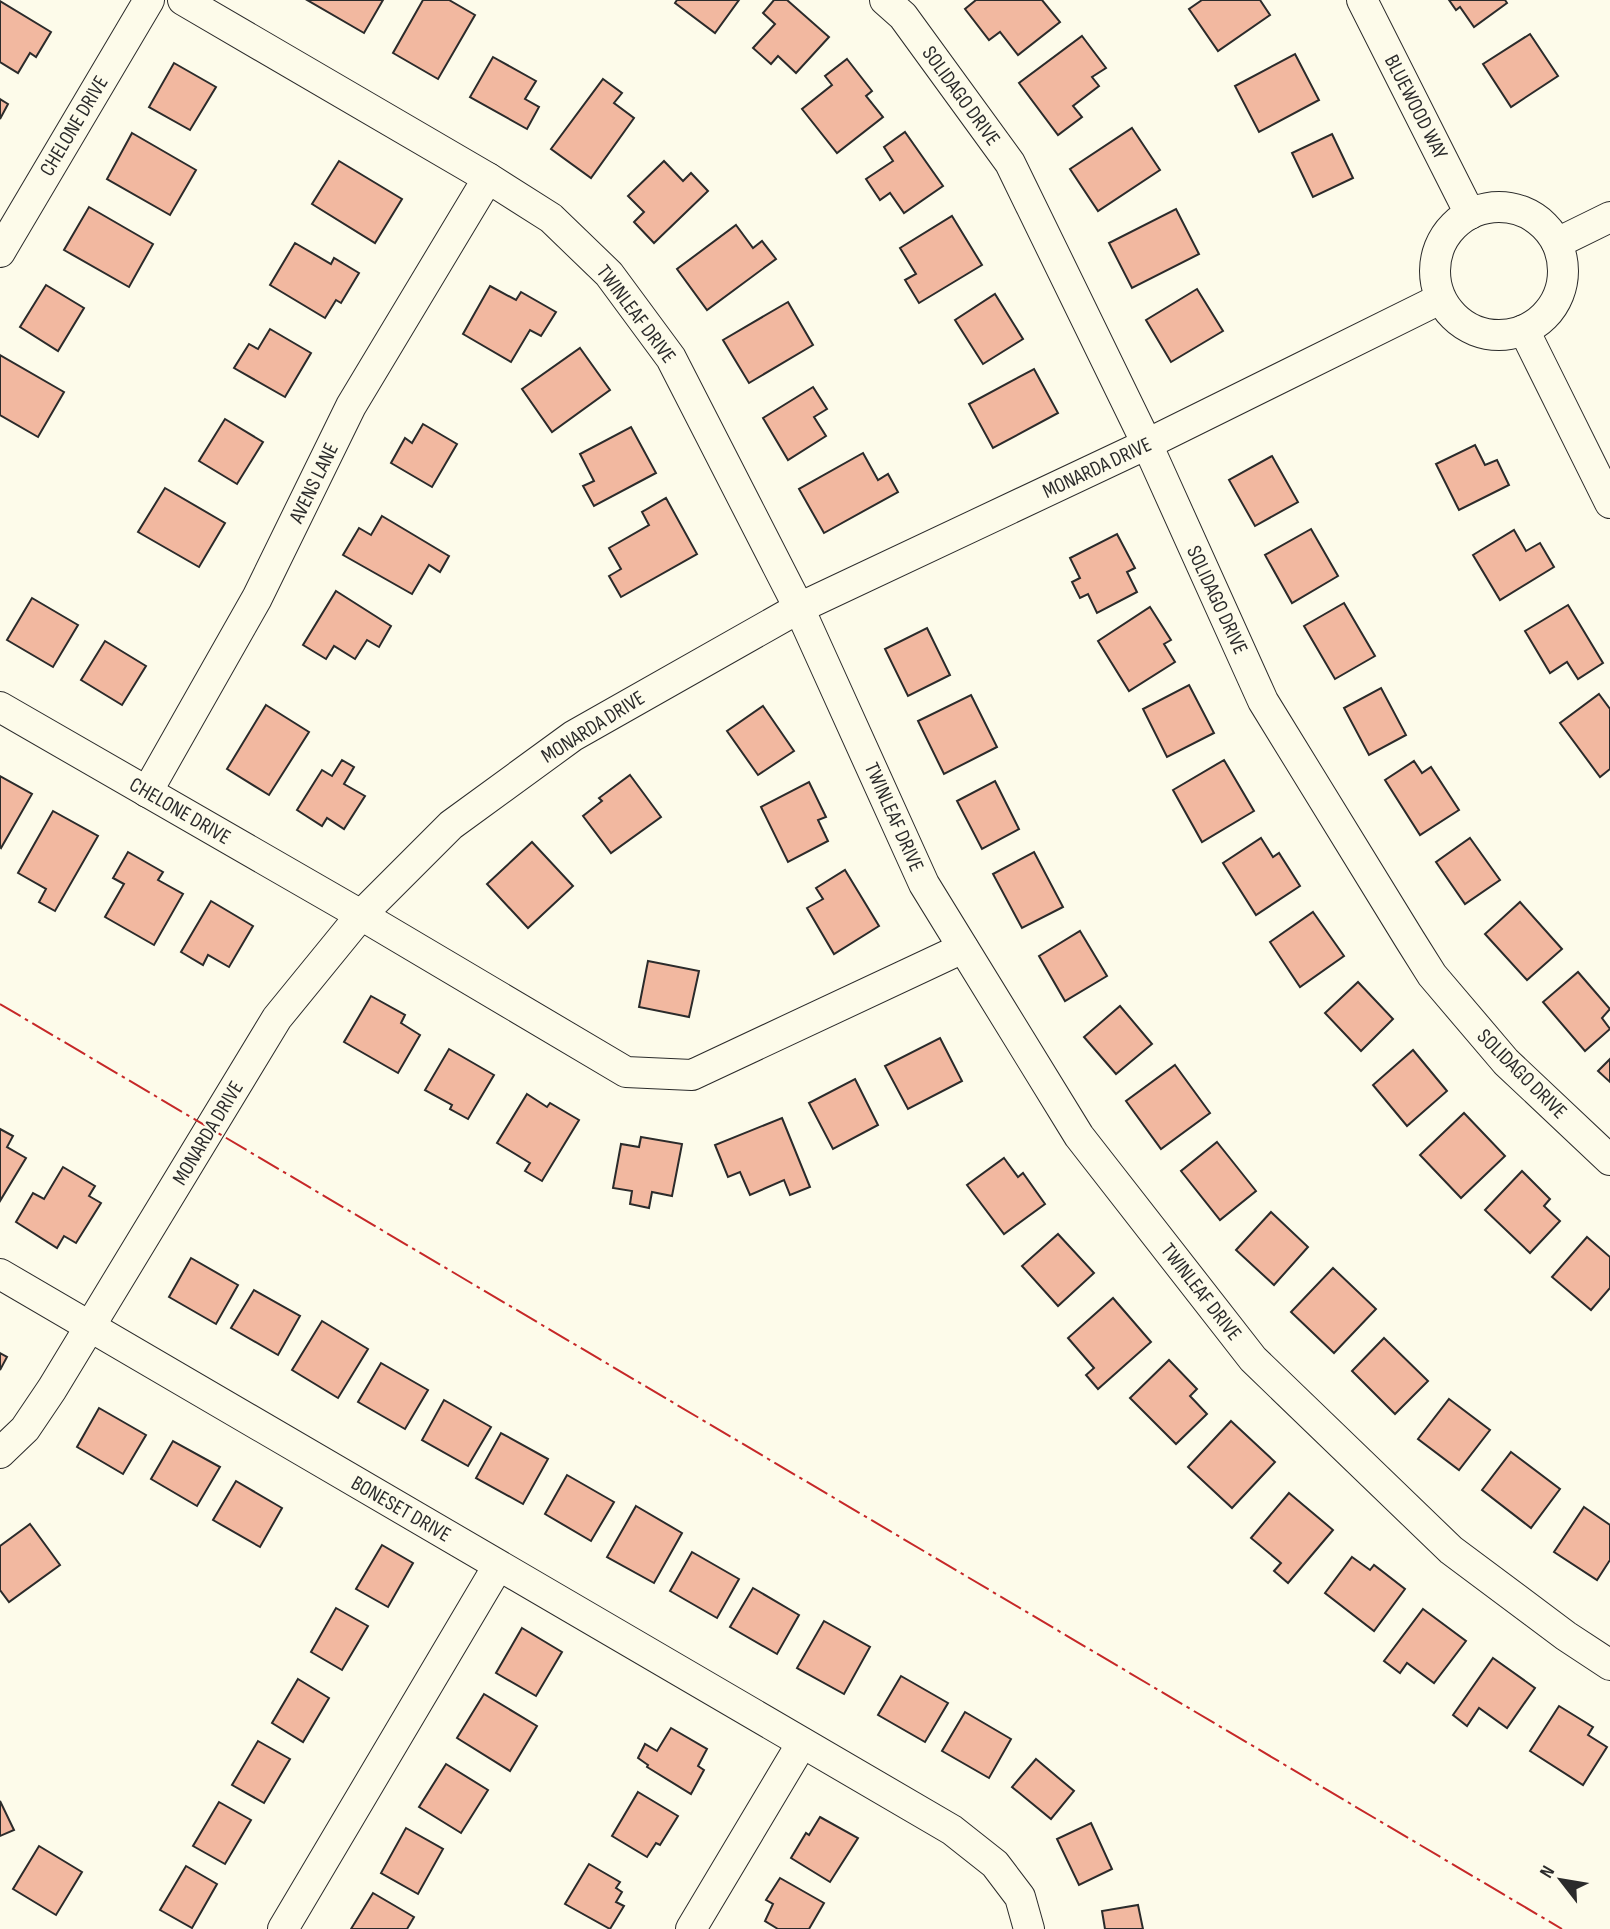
<svg xmlns="http://www.w3.org/2000/svg" width="1610" height="1929" font-family="'Sofia Sans Condensed',sans-serif">
	<rect width="100%" height="100%" fill="#fdfbea"/>
	<!-- building -->
	<g fill="#f2b8a0" stroke="#2b2b2b" stroke-width="2">
		<path d="M307 0H383L364 33Z"/>
		<path d="M423 0H449L475 15 438 79 393 53Z"/>
		<path d="M677 0H739L715 33 675 3Z"/>
		<path d="M774 0H787L829 37 796 73 778 56 771 64 753 48 775 24 763 13Z"/>
		<path d="M976 0H1042L1060 22 1018 55 1000 32 989 40 965 9Z"/>
		<path d="M1202 0H1260L1270 15 1218 51 1189 9Z"/>
		<path d="M1449 0H1505L1507 3 1474 27 1460 7 1456 10Z"/>
		<path d="M0 1 51 32 36 57 30 53 18 73 0 62Z"/>
		<path d="M1530 34 1558 76 1511 107 1483 64Z"/>
		<path d="M1082 36 1106 68 1092 77 1099 86 1073 106 1082 117 1058 135 1019 83Z"/>
		<path d="M1295 54 1319 100 1259 132 1235 86Z"/>
		<path d="M493 57 536 81 525 99 539 107 527 129 470 97Z"/>
		<path d="M847 59 872 91 866 96 883 117 837 153 802 109 832 85 825 76Z"/>
		<path d="M174 63 216 87 190 130 149 107Z"/>
		<path d="M603 79 622 93 614 103 634 118 591 178 551 149Z"/>
		<path d="M0 99 8 104 0 119Z"/>
		<path d="M1132 128 1160 170 1098 211 1070 169Z"/>
		<path d="M905 132 943 186 904 213 890 193 880 200 866 179 893 161 884 147Z"/>
		<path d="M132 133 196 170 170 215 107 179Z"/>
		<path d="M1332 134 1353 178 1313 197 1292 153Z"/>
		<path d="M339 161 402 199 375 243 312 204Z"/>
		<path d="M664 161 683 181 691 173 708 191 654 243 634 222 644 212 628 196Z"/>
		<path d="M89 207 153 244 129 287 64 250Z"/>
		<path d="M1176 209 1199 254 1132 288 1109 243Z"/>
		<path d="M952 216 982 265 919 303 905 280 916 274 900 248Z"/>
		<path d="M736 225 753 248 762 241 776 259 707 310 677 269Z"/>
		<path d="M295 243 331 264 334 258 359 273 341 303 336 300 325 318 270 285Z"/>
		<path d="M46 285 84 308 58 351 20 327Z"/>
		<path d="M490 286 516 300 521 292 556 312 541 336 530 330 511 362 463 334Z"/>
		<path d="M1197 289 1223 331 1171 362 1146 320Z"/>
		<path d="M995 294 1023 339 983 364 955 320Z"/>
		<path d="M788 302 813 345 749 383 723 340Z"/>
		<path d="M270 329 311 353 285 397 234 368 249 344 258 349Z"/>
		<path d="M580 348 610 390 552 432 522 389Z"/>
		<path d="M0 355 64 392 38 437 0 415Z"/>
		<path d="M1034 369 1058 413 993 448 969 404Z"/>
		<path d="M813 387 827 409 814 417 826 436 788 460 763 418Z"/>
		<path d="M225 419 263 442 237 484 199 461Z"/>
		<path d="M423 424 457 444 432 487 391 463 405 438 412 443Z"/>
		<path d="M631 427 656 473 594 506 583 486 594 481 580 454Z"/>
		<path d="M1475 445 1485 465 1497 460 1509 485 1459 510 1436 464Z"/>
		<path d="M863 453 878 480 888 474 898 492 824 533 799 489Z"/>
		<path d="M1272 456 1298 502 1255 526 1229 480Z"/>
		<path d="M165 488 225 523 199 567 138 532Z"/>
		<path d="M666 498 697 554 621 597 609 576 621 569 609 548 649 525 642 512Z"/>
		<path d="M382 516 449 556 440 572 429 565 412 594 343 555 359 528 371 535Z"/>
		<path d="M1311 529 1338 576 1292 603 1265 555Z"/>
		<path d="M1514 530 1526 551 1540 543 1554 567 1500 600 1473 555Z"/>
		<path d="M1117 534 1135 568 1127 572 1137 592 1097 613 1088 594 1080 598 1072 582 1080 578 1070 558Z"/>
		<path d="M336 591 391 626 379 647 367 640 355 659 334 646 326 659 303 645Z"/>
		<path d="M32 598 78 625 53 667 7 640Z"/>
		<path d="M1344 603 1375 656 1335 679 1304 626Z"/>
		<path d="M1568 605 1603 663 1578 679 1567 662 1550 673 1525 631Z"/>
		<path d="M1150 607 1171 640 1164 644 1175 662 1129 691 1098 641Z"/>
		<path d="M927 628 950 675 908 696 885 649Z"/>
		<path d="M105 641 146 666 122 705 81 680Z"/>
		<path d="M1189 685 1214 733 1167 757 1143 709Z"/>
		<path d="M1381 688 1406 735 1369 755 1344 708Z"/>
		<path d="M1599 694 1610 709V769L1600 777 1560 723Z"/>
		<path d="M971 695 997 747 944 774 918 721Z"/>
		<path d="M266 705 309 732 269 795 227 769Z"/>
		<path d="M763 706 794 751 758 775 727 731Z"/>
		<path d="M342 760 354 767 344 784 365 796 344 829 327 818 322 826 297 810 322 770 332 776Z"/>
		<path d="M1224 760 1254 811 1202 842 1173 790Z"/>
		<path d="M1414 761 1422 773 1431 767 1459 810 1420 835 1385 780Z"/>
		<path d="M630 775 661 817 611 853 583 816 602 801 599 798Z"/>
		<path d="M0 776 32 794 1 848 0 847Z"/>
		<path d="M995 781 1019 829 982 849 957 801Z"/>
		<path d="M809 782 826 817 818 820 828 841 788 862 761 807Z"/>
		<path d="M53 811 98 836 55 911 39 902 46 889 18 873Z"/>
		<path d="M1261 838 1273 857 1279 853 1300 886 1256 915 1223 863Z"/>
		<path d="M1470 838 1500 880 1465 904 1436 862Z"/>
		<path d="M532 842 573 886 528 928 487 884Z"/>
		<path d="M128 852 163 872 158 880 183 894 154 945 105 917 124 884 113 878Z"/>
		<path d="M1034 852 1063 907 1022 928 993 874Z"/>
		<path d="M845 870 879 926 834 954 807 908 823 899 816 888Z"/>
		<path d="M211 901 253 926 229 967 208 955 203 965 181 952Z"/>
		<path d="M1520 902 1562 949 1527 980 1485 934Z"/>
		<path d="M1313 912 1344 956 1300 987 1270 942Z"/>
		<path d="M1080 931 1107 976 1065 1001 1039 956Z"/>
		<path d="M648 961 699 971 689 1017 639 1007Z"/>
		<path d="M1578 972 1610 1009 1602 1018 1610 1029 1585 1051 1543 1002Z"/>
		<path d="M1358 982 1393 1019 1361 1051 1325 1013Z"/>
		<path d="M371 996 405 1015 401 1023 420 1035 398 1073 344 1042Z"/>
		<path d="M1120 1006 1152 1044 1116 1074 1084 1037Z"/>
		<path d="M940 1038 962 1081 908 1109 885 1066Z"/>
		<path d="M449 1049 494 1075 468 1119 450 1109 452 1105 425 1090Z"/>
		<path d="M1413 1050 1447 1091 1407 1126 1373 1085Z"/>
		<path d="M1610 1059V1082L1598 1071Z"/>
		<path d="M1175 1065 1210 1113 1161 1149 1126 1101Z"/>
		<path d="M855 1079 878 1125 833 1149 809 1103Z"/>
		<path d="M527 1094 547 1107 550 1103 579 1120 542 1181 525 1171 530 1163 497 1143Z"/>
		<path d="M1464 1113 1505 1156 1461 1198 1420 1155Z"/>
		<path d="M782 1118 810 1187 790 1195 784 1180 750 1195 740 1172 728 1177 715 1145Z"/>
		<path d="M0 1129 13 1136 7 1147 26 1158 0 1201Z"/>
		<path d="M641 1137 682 1144 672 1196 652 1192 649 1208 630 1204 632 1191 613 1188 621 1144 639 1147Z"/>
		<path d="M1217 1142 1256 1191 1220 1220 1181 1171Z"/>
		<path d="M1004 1158 1018 1177 1023 1173 1045 1204 1004 1234 967 1185Z"/>
		<path d="M63 1167 95 1186 89 1196 101 1203 76 1243 64 1236 57 1248 16 1222 33 1193 44 1199Z"/>
		<path d="M1522 1171 1550 1199 1544 1206 1560 1221 1530 1253 1485 1210Z"/>
		<path d="M1271 1212 1308 1247 1274 1285 1236 1250Z"/>
		<path d="M1058 1234 1094 1273 1058 1306 1022 1266Z"/>
		<path d="M1587 1237 1610 1257V1288L1591 1310 1552 1277Z"/>
		<path d="M191 1258 238 1285 216 1324 169 1297Z"/>
		<path d="M1333 1268 1376 1309 1334 1353 1291 1312Z"/>
		<path d="M254 1290 300 1316 278 1355 231 1328Z"/>
		<path d="M1113 1298 1151 1342 1098 1389 1086 1375 1094 1368 1068 1338Z"/>
		<path d="M322 1321 368 1349 338 1398 292 1370Z"/>
		<path d="M1384 1338 1428 1381 1395 1414 1352 1371Z"/>
		<path d="M0 1353 7 1357 0 1370Z"/>
		<path d="M1169 1360 1197 1389 1190 1396 1207 1414 1176 1444 1130 1398Z"/>
		<path d="M381 1363 428 1390 405 1429 358 1402Z"/>
		<path d="M1449 1399 1490 1430 1459 1470 1418 1439Z"/>
		<path d="M444 1400 491 1427 468 1466 422 1440Z"/>
		<path d="M99 1408 146 1435 123 1474 77 1447Z"/>
		<path d="M1231 1421 1275 1462 1232 1508 1188 1467Z"/>
		<path d="M501 1433 548 1459 523 1504 476 1478Z"/>
		<path d="M173 1441 220 1467 197 1506 151 1479Z"/>
		<path d="M1511 1452 1560 1489 1531 1528 1482 1490Z"/>
		<path d="M567 1475 614 1502 591 1541 545 1514Z"/>
		<path d="M236 1481 282 1508 260 1547 213 1520Z"/>
		<path d="M1289 1493 1333 1530 1288 1583 1274 1571 1281 1563 1251 1538Z"/>
		<path d="M636 1506 682 1533 654 1583 607 1557Z"/>
		<path d="M1584 1507 1610 1525V1560L1597 1580 1554 1552Z"/>
		<path d="M30 1524 60 1565 9 1602 0 1590V1546Z"/>
		<path d="M382 1545 413 1563 388 1607 356 1589Z"/>
		<path d="M692 1552 739 1579 717 1618 670 1591Z"/>
		<path d="M1352 1557 1370 1570 1374 1565 1405 1589 1374 1631 1325 1593Z"/>
		<path d="M753 1588 799 1615 777 1654 730 1627Z"/>
		<path d="M336 1608 368 1626 342 1670 311 1652Z"/>
		<path d="M1423 1609 1466 1641 1434 1683 1407 1663 1400 1673 1384 1661Z"/>
		<path d="M824 1621 870 1647 844 1694 797 1668Z"/>
		<path d="M522 1628 562 1652 536 1696 496 1673Z"/>
		<path d="M1493 1658 1535 1688 1507 1728 1479 1708 1467 1726 1453 1715Z"/>
		<path d="M901 1676 948 1703 925 1742 878 1715Z"/>
		<path d="M298 1679 329 1698 303 1742 272 1723Z"/>
		<path d="M484 1694 537 1726 510 1771 457 1738Z"/>
		<path d="M1559 1706 1593 1727 1588 1735 1607 1747 1583 1785 1530 1751Z"/>
		<path d="M965 1712 1011 1739 989 1778 942 1751Z"/>
		<path d="M671 1728 707 1749 698 1766 704 1770 691 1794 647 1767 648 1765 638 1758 645 1744 657 1751Z"/>
		<path d="M258 1741 290 1759 264 1803 232 1785Z"/>
		<path d="M1036 1759 1074 1791 1051 1819 1012 1787Z"/>
		<path d="M446 1764 488 1790 461 1833 419 1807Z"/>
		<path d="M638 1792 678 1816 660 1845 656 1843 647 1857 612 1836Z"/>
		<path d="M0 1801 14 1830 0 1836Z"/>
		<path d="M219 1802 251 1820 225 1864 193 1846Z"/>
		<path d="M820 1817 858 1838 830 1882 791 1858 806 1833 809 1835Z"/>
		<path d="M1091 1823 1112 1869 1079 1885 1057 1839Z"/>
		<path d="M406 1828 443 1849 418 1894 381 1873Z"/>
		<path d="M39 1846 82 1872 56 1915 13 1889Z"/>
		<path d="M589 1864 620 1882 616 1888 622 1892 616 1902 624 1906 610 1929 565 1904Z"/>
		<path d="M186 1866 217 1884 192 1928 160 1910Z"/>
		<path d="M780 1878 824 1903 809 1929H778L765 1921 773 1904 766 1900Z"/>
		<path d="M373 1893 414 1917 407 1929H351Z"/>
		<path d="M1138 1905 1143 1929H1105L1102 1911Z"/>
	</g>
	<g fill="none" stroke-linecap="round" stroke-linejoin="round">
		<defs>
			<g id="minor">
				<path d="M183 0 488 178 551 218 609 274 671 358 799 608 924 884 1079 1136 1253 1359 1451 1550 1566 1636 1610 1665"/>
				<path d="M885 0 903 16 1010 163 1147 444 1263 701 1410 940 1432 975 1506 1062 1610 1160"/>
				<path d="M1362 0 1470 214"/>
				<circle cx="1499" cy="271" r="64"/>
				<path d="M1557 243 1610 217"/>
				<path d="M0 252 149 0"/>
				<path d="M1524 330 1610 503"/>
				<path d="M0 707 361 915 626 1072 692 1075 963 948"/>
				<path d="M147 792 257 598 351 406 488 178"/>
				<path d="M0 1274 952 1830 995 1864 1020 1897 1029 1929"/>
				<path d="M0 1453 25 1429 52 1389 277 1018 361 915 451 825 573 736 799 608 1147 444 1440 299"/>
				<path d="M283 1929 498 1566"/>
				<path d="M691 1929 802 1743"/>
			</g>
		</defs>
		<!-- minor casing -->
		<use href="#minor" stroke="#2b2b2b" stroke-width="32"/>
		<!-- minor -->
		<use href="#minor" stroke="#fdfbea" stroke-width="30"/>
		<!-- power -->
		<path stroke="#c62828" stroke-width="2" stroke-dasharray="24 5 3.5 5" stroke-linecap="butt" d="M0 1004 1562 1929"/>
	</g>
	<g text-anchor="middle" dominant-baseline="central" stroke-width="5" stroke-linejoin="round" paint-order="stroke">
		<!-- street labels -->
		<g font-size="21" fill="#2b2b2b" stroke="#fdfbea">
			<text transform="translate(961 96) rotate(54)">SOLIDAGO DRIVE</text>
			<text transform="translate(1416 107) rotate(63)">BLUEWOOD WAY</text>
			<text transform="translate(74 126) rotate(-59)">CHELONE DRIVE</text>
			<text transform="translate(636 314) rotate(53)">TWINLEAF DRIVE</text>
			<text transform="translate(1097 468) rotate(-25)">MONARDA DRIVE</text>
			<text transform="translate(314 483) rotate(-64)">AVENS LANE</text>
			<text transform="translate(1217 600) rotate(65)">SOLIDAGO DRIVE</text>
			<text transform="translate(593 727) rotate(-32)">MONARDA DRIVE</text>
			<text transform="translate(180 811) rotate(30)">CHELONE DRIVE</text>
			<text transform="translate(894 817) rotate(66)">TWINLEAF DRIVE</text>
			<text transform="translate(1522 1074) rotate(45)">SOLIDAGO DRIVE</text>
			<text transform="translate(208 1133) rotate(-59)">MONARDA DRIVE</text>
			<text transform="translate(1201 1292) rotate(52)">TWINLEAF DRIVE</text>
			<text transform="translate(401 1509) rotate(30)">BONESET DRIVE</text>
		</g>
	</g>
	<!-- north arrow -->
	<g transform="translate(1561 1880) rotate(301)" stroke="#fdfbea" stroke-width="5" paint-order="stroke">
	<path d="M0-5L12 26L0 18L-12 26Z" fill="#2b2b2b"/>
	<text y="-10" font-size="19" font-weight="bold" text-anchor="middle" fill="#2b2b2b">N</text>
	</g>
</svg>
